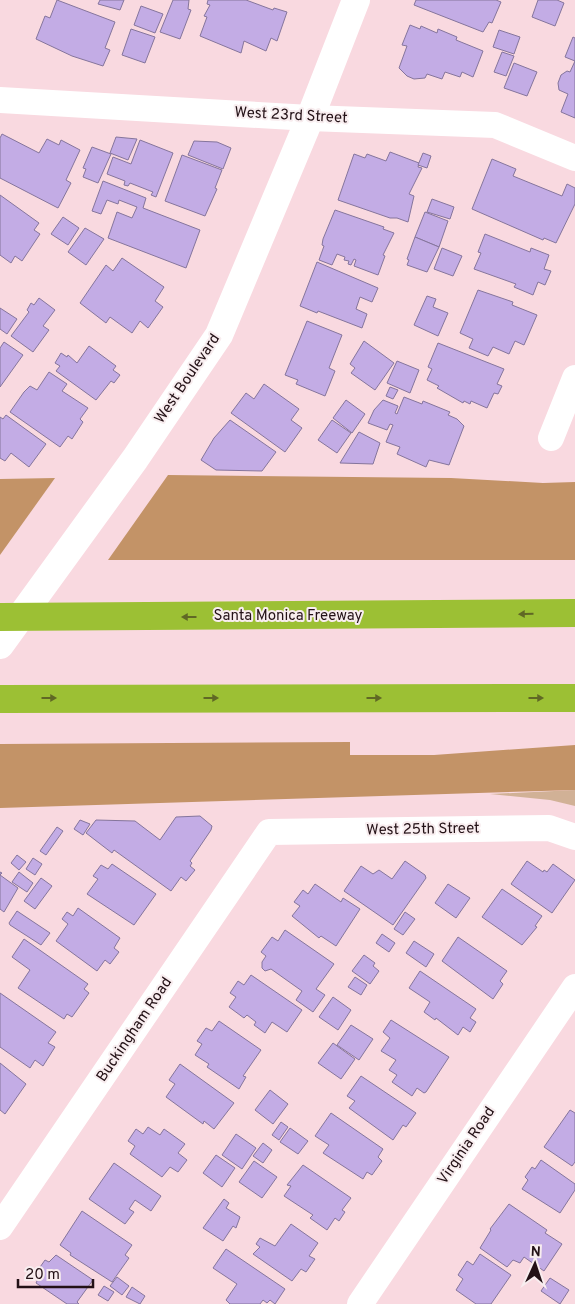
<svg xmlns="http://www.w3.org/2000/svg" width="575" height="1304" font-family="Overpass,sans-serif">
	<rect width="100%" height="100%" fill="#f9d9e0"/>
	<!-- green -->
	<path fill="#d1b196" d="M575 790V806L550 800 490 794Z"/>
	<!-- forest -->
	<g fill="#c39367">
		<path d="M168 475 451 478 543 483 575 482V560H108Z"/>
		<path d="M55 478 0 555V479Z"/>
		<path d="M350 742V755H434L575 745V790L0 808V744Z"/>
	</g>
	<!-- building -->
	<g fill="#c3ace5" stroke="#85759c">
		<path d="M57 0 115 22 105 48 110 50 103 66 72 56 36 39 45 16 50 18Z"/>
		<path d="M100 0H124L120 10 98 4Z"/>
		<path d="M173 0H189L188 9 191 10 180 39 160 32Z"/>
		<path d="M208 0H246L273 10 274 8 287 12 277 41 271 38 266 51 244 41 241 53 200 36 207 17 204 16 210 5 207 4Z"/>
		<path d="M416 0H496L501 2 492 23 489 22 483 32 414 5Z"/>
		<path d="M538 0H557L564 3 555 26 532 17Z"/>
		<path d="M141 6 163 14 155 33 134 25Z"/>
		<path d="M410 25 420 29 421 26 437 33 438 29 457 37 456 40 483 51 473 77 462 72 460 77 445 72 442 79 427 74 425 78 414 79 407 76 399 68 407 46 402 45Z"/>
		<path d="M131 29 155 37 145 63 122 55Z"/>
		<path d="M499 30 520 37 514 54 493 47Z"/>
		<path d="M573 37 575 38V118L561 112 568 94 559 90 558 83 561 75 567 71 570 72 575 61 565 57Z"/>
		<path d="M502 52 514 56 506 76 494 72Z"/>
		<path d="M514 63 537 72 527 96 504 88Z"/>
		<path d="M2 134 39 153 47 139 59 145 61 140 80 150 66 180 71 183 58 208 0 178V138Z"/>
		<path d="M116 137 137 139 128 160 110 153Z"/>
		<path d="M140 140 173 153 156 197 151 195 153 192 130 183 128 186 124 185 125 181 107 174 113 157 131 164Z"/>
		<path d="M194 141 217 142 231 148 223 169 188 155Z"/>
		<path d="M92 147 111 154 98 183 83 177 86 169 83 168Z"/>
		<path d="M390 152 419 163 418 167 422 168 409 194 414 196 408 222 397 218H390L338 200 354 154 365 158 367 154 386 161Z"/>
		<path d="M423 153 431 156 427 168 418 165Z"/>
		<path d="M182 155 222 170 215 188 217 189 205 216 165 201Z"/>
		<path d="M492 159 516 169 513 176 562 196 567 184 575 188V204L556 243 544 238 543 240 472 209Z"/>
		<path d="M103 181 146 198 143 208 200 230 186 268 108 238 117 212 132 218 137 207 119 200 118 204 107 200 101 214 92 211Z"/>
		<path d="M0 195 39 223 34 230 40 234 22 261 15 256 11 263 0 255Z"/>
		<path d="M432 199 454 207 450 219 427 212Z"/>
		<path d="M335 210 384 227 383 229 394 233 383 255 385 256 378 275 354 266 356 260 354 259 351 265 348 264 349 261 344 260 345 257 337 254 332 265 319 260 324 246 322 245 323 239Z"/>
		<path d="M425 212 448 221 439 247 415 237Z"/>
		<path d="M63 217 79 228 68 245 51 234Z"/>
		<path d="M85 228 104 239 86 265 68 252Z"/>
		<path d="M485 234 530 252 531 248 549 255 544 269 551 271 545 285 538 282 533 295 514 287 516 284 474 269 481 253 478 252Z"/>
		<path d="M415 237 439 247 427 272 407 265 409 260 407 259Z"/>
		<path d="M442 248 462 256 453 276 434 269Z"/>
		<path d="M122 258 164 287 155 301 163 307 148 328 140 321 132 333 110 317 106 323 80 303 106 265 113 271Z"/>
		<path d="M317 262 378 288 372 302 360 297 356 309 367 314 362 328 318 311 317 313 300 306Z"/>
		<path d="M478 290 513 302 512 305 537 315 524 345 515 341 509 354 493 347 488 356 469 348 473 339 460 333Z"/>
		<path d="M427 296 436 299 433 307 448 313 438 336 414 325Z"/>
		<path d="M39 298 55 310 43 326 49 330 33 352 11 336 29 312 27 310 31 303 34 305Z"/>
		<path d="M0 308 17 319 7 334 0 329Z"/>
		<path d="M307 321 342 335 329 368 335 371 325 396 296 384 298 380 285 375Z"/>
		<path d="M364 341 394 363 375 390 351 373 355 368 350 364Z"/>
		<path d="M4 342 23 355 0 387V348Z"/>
		<path d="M438 343 504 369 497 384 502 386 498 394 494 393 487 408 471 401 470 404 464 401 463 403 437 388 439 386 427 380 432 369 428 367Z"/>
		<path d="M89 346 116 366 113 370 120 375 114 383 111 381 96 400 56 371 60 366 55 363 61 353 67 357 68 355 77 363Z"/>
		<path d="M397 361 419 370 410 393 387 383Z"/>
		<path d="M49 372 67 384 62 391 88 408 80 419 83 422 72 439 68 436 60 447 10 412 24 392 30 386 37 390Z"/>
		<path d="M264 384 299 409 291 420 302 428 285 452 231 413 246 393 254 399Z"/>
		<path d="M390 387 398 390 393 399 386 396Z"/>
		<path d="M404 397 422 404 423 401 450 412 448 415 457 419 464 426 449 465 429 460 426 467 397 454 400 447 386 442 393 425 390 424 387 430 368 423 374 410 383 400 398 406 395 413 397 414Z"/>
		<path d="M346 400 365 414 352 433 333 418Z"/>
		<path d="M6 415 46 444 29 467 11 453 5 461 0 458V417L3 419Z"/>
		<path d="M230 420 276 452 262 471 216 470 201 460 214 438Z"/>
		<path d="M332 420 351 433 337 453 318 440Z"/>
		<path d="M359 432 380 443 373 464 340 463Z"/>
		<path d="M200 816 212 826 211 830 190 861 192 863 190 866 195 870 186 881 181 877 171 891 114 850 112 853 86 833 96 820 135 821 160 840 176 817Z"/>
		<path d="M80 820 90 824 83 835 74 829Z"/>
		<path d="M57 827 63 831 46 855 40 851Z"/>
		<path d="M17 855 26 862 19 870 11 863Z"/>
		<path d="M33 858 42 864 35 875 26 869Z"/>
		<path d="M405 861 425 875 426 878 393 925 344 891 361 866 373 874 379 870 392 879Z"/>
		<path d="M527 861 543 872 544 870 547 872 553 864 575 880 552 913 511 884Z"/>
		<path d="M112 864 156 894 134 925 87 894 98 879 93 876 101 865 108 869Z"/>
		<path d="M0 872 2 873 0 875 18 888 4 912 0 909Z"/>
		<path d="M19 872 33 883 27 892 12 882Z"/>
		<path d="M41 878 52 886 35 909 24 901Z"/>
		<path d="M315 884 341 902 343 898 360 909 336 946 321 936 319 938 292 916 300 906 294 902 303 890 308 894Z"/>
		<path d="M448 884 470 898 456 918 435 903Z"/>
		<path d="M502 889 542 916 535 926 537 927 522 945 482 917Z"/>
		<path d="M78 908 120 938 114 948 119 952 110 964 105 960 97 971 56 941 68 924 62 919 67 912 73 916Z"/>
		<path d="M17 911 50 933 41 945 10 925 9 923Z"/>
		<path d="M405 912 415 919 403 935 394 929Z"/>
		<path d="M285 930 334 964 316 989 325 995 313 1012 296 1000 302 991 271 969 265 971 262 968V962L266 956 261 952 272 937 278 941Z"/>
		<path d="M382 934 395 943 389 952 376 943Z"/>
		<path d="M458 937 507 971 500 981 503 984 493 999 442 961Z"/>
		<path d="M24 939 88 984 84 989 89 993 72 1017 67 1014 64 1019 18 988 30 970 12 957Z"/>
		<path d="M414 941 434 954 426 967 406 953Z"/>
		<path d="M364 955 375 963 373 966 379 971 370 984 352 971Z"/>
		<path d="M420 971 476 1009 470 1018 476 1022 470 1032 463 1027 458 1035 436 1018 435 1020 424 1012 430 1002 409 988Z"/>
		<path d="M251 975 302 1010 287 1032 272 1022 265 1033 254 1025 256 1022 247 1015 244 1018 229 1007 236 997 230 993 238 981 244 985Z"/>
		<path d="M355 977 367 985 361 995 348 987Z"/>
		<path d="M0 993 56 1032 48 1043 55 1047 43 1066 35 1060 30 1068 0 1047Z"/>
		<path d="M333 997 351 1010 338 1030 319 1017Z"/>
		<path d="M391 1020 449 1057 426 1092 424 1093 417 1088 412 1096 392 1082 397 1075 389 1070 396 1060 381 1051 390 1038 383 1032Z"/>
		<path d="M219 1021 261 1050 243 1076 246 1077 239 1089 207 1067 209 1064 195 1055 202 1044 197 1041 206 1028 212 1031Z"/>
		<path d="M351 1025 373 1039 359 1060 337 1045Z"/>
		<path d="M333 1043 355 1059 341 1079 318 1063Z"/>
		<path d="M0 1063 26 1084 5 1114 0 1110Z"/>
		<path d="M180 1064 234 1103 214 1129 204 1121 203 1124 166 1097 175 1084 169 1080Z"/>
		<path d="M361 1076 416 1113 406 1127 403 1125 393 1140 349 1108 355 1101 347 1096Z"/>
		<path d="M270 1090 288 1104 273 1124 255 1110Z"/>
		<path d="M570 1110 575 1113V1162L572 1166 544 1147Z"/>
		<path d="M331 1113 383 1149 378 1157 382 1161 372 1175 367 1172 363 1179 323 1153 329 1145 315 1136Z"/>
		<path d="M281 1122 288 1127 279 1140 272 1135Z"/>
		<path d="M148 1127 160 1135 164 1129 185 1144 178 1153 187 1160 178 1172 170 1167 162 1177 130 1154 135 1146 128 1141 136 1129 143 1134Z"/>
		<path d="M290 1128 308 1141 298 1154 280 1142Z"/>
		<path d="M236 1134 256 1148 242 1169 222 1155Z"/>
		<path d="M263 1143 272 1150 263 1163 253 1156Z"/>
		<path d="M216 1155 235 1168 222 1187 203 1173Z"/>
		<path d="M541 1160 575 1184V1190L560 1213 522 1189 528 1180 525 1177 532 1167 535 1169Z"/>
		<path d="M254 1161 277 1177 262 1198 239 1182Z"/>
		<path d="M114 1163 161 1196 151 1211 135 1200 129 1209 134 1212 125 1224 89 1199Z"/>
		<path d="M303 1165 351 1198 342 1210 345 1212 339 1221 335 1218 327 1230 310 1218 313 1215 284 1196 291 1186 287 1185Z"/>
		<path d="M224 1199 229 1203 226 1208 240 1217 236 1228 233 1226 223 1241 203 1228Z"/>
		<path d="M509 1204 547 1230 545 1233 562 1244 544 1271 524 1257 520 1263 513 1260 507 1267 480 1248 491 1230 490 1229Z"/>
		<path d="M82 1211 132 1245 125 1255 129 1258 112 1282 70 1255 71 1253 60 1245Z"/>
		<path d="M291 1224 318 1243 309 1256 315 1259 306 1272 301 1269 292 1281 253 1254 260 1247 256 1244 260 1238 275 1246Z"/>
		<path d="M226 1249 285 1289 275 1304 270 1300 267 1303 263 1300 260 1304H230L226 1300 237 1284 213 1268Z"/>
		<path d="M480 1254 511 1275 491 1304H476L456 1290 463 1279 458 1275 467 1261 473 1265Z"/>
		<path d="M56 1255 93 1280 77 1302 79 1304H67L36 1283 41 1273 38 1270 45 1260 49 1262Z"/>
		<path d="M117 1277 129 1286 122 1295 110 1286Z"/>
		<path d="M550 1278 569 1290 560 1304 541 1291Z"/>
		<path d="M104 1286 114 1292 108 1301 98 1295Z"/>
		<path d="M132 1287 145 1296 140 1304 126 1297Z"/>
	</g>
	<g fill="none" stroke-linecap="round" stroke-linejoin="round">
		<!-- minor -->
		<g stroke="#fff" stroke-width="26">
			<path d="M0 100 310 118 495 125 575 158"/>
			<path d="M551 438 575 378"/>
			<path d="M0 1227 269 832 549 828 575 837"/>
			<path d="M360 1304 575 987"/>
		</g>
		<!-- tertiary -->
		<path stroke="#fff" stroke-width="28" d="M0 645 135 459 219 335 310 118 356 0"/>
		<!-- motorway -->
		<g stroke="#9cc034" stroke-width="28">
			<path d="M0 617 575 613"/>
			<path d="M0 699 575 698"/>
		</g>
	</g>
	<!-- one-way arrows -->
	<defs><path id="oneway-solid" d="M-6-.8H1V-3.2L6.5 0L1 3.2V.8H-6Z" transform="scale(1.25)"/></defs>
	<g fill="#606825">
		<use href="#oneway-solid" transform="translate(526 614) rotate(179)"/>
		<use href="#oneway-solid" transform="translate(189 617) rotate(180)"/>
		<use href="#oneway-solid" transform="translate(49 698)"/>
		<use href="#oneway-solid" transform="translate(211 698)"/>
		<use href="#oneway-solid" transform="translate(374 698)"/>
		<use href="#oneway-solid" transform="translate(536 698)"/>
	</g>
	<g text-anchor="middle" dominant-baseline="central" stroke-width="4" stroke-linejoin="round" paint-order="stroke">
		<!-- street labels -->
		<g font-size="15" fill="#231116" stroke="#f8edef">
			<text transform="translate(291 116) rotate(3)">West 23rd Street</text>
			<text transform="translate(188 379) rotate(-56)">West Boulevard</text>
			<text x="288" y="616">Santa Monica Freeway</text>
			<text transform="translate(423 830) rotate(-1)">West 25th Street</text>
			<text transform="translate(135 1030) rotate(-56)">Buckingham Road</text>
			<text transform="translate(467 1146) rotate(-56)">Virginia Road</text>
		</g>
	</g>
	<!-- north arrow -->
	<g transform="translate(535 1264) rotate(3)" stroke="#f8edef" stroke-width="4" paint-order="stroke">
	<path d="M0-4L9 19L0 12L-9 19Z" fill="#231116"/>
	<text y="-8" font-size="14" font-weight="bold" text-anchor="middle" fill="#231116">N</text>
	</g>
	<!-- scale -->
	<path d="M18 1279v8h75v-8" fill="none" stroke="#231116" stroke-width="2.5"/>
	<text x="25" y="1279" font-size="15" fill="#231116" stroke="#f8edef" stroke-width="4" paint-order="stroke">20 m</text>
</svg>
